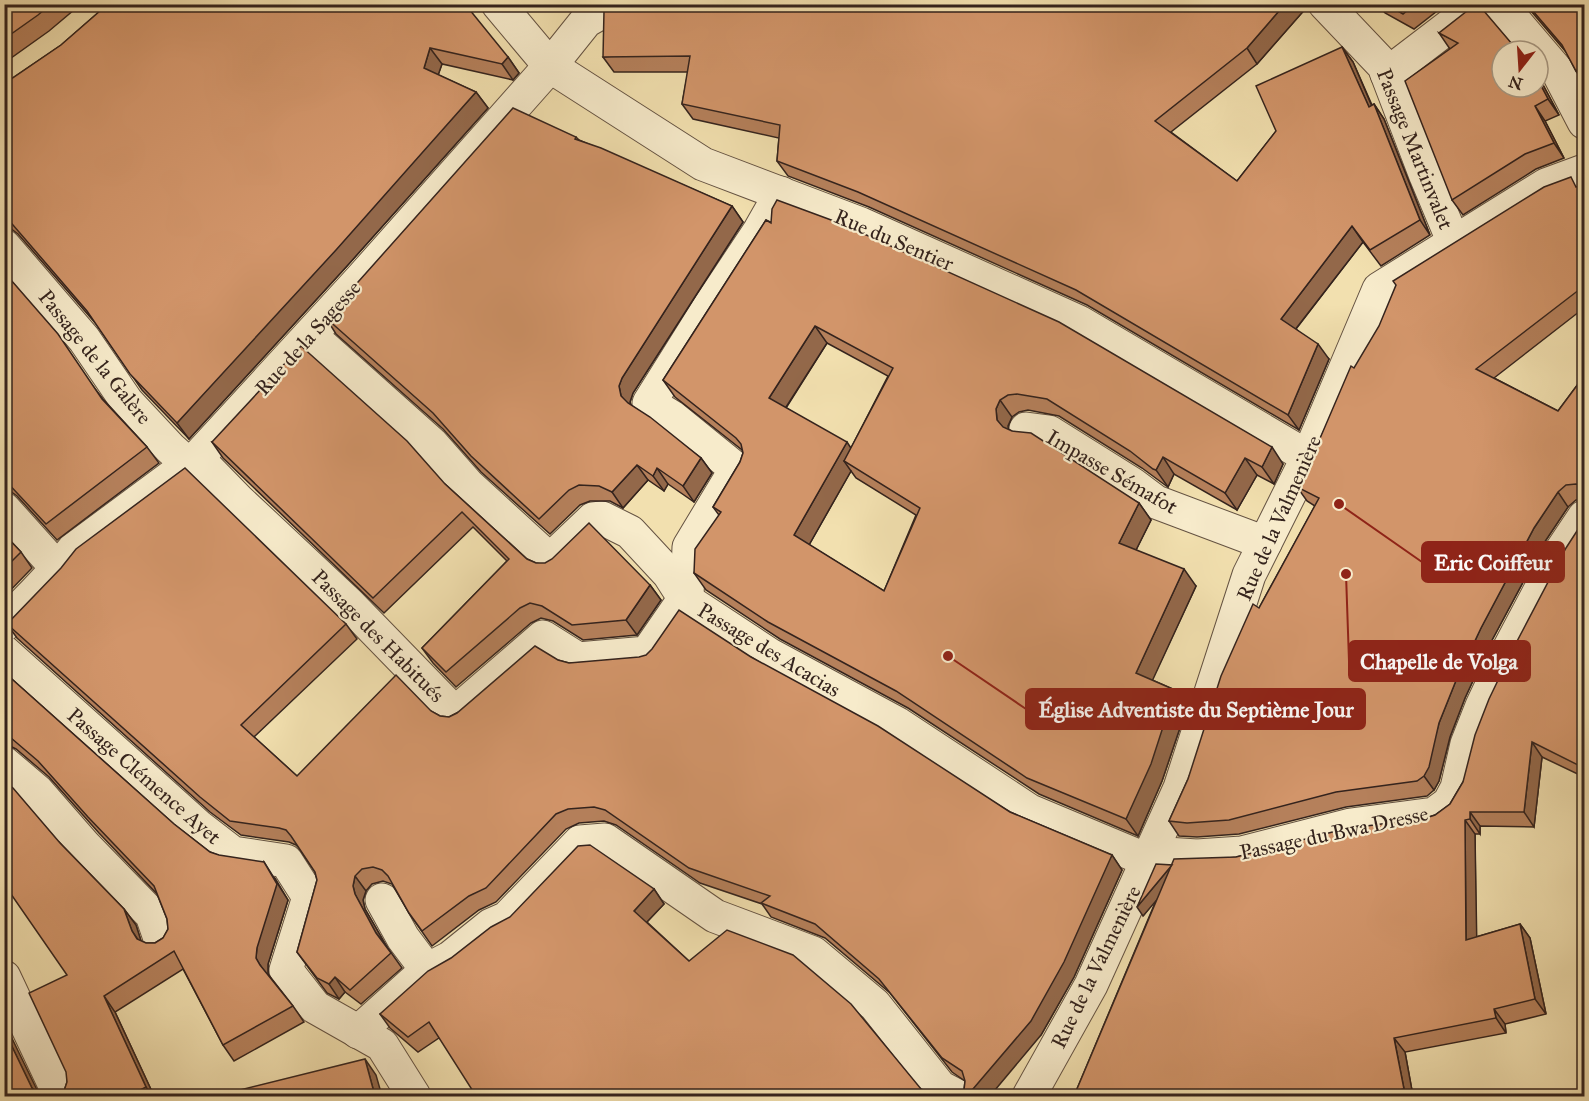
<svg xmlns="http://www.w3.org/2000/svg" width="1589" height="1101" font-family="'IM FELL Great Primer',serif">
	<rect width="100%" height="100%" fill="#f2e0af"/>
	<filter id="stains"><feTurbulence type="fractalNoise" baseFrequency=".00333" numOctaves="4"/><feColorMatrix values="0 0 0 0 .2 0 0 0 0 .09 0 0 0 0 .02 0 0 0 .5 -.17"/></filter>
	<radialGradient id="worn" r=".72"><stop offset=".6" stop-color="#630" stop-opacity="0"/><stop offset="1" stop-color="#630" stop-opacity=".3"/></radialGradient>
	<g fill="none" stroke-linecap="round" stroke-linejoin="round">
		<defs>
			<g id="minor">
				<path d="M498 4 550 66 703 164 861 224 1079 322 1308 457"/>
				<path d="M1325 4 1384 66 1426 176 1454 243"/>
				<path d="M1500 4 1558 72 1584 122"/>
				<path d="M1387 74 1476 6"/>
				<path d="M4 246 84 339 127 402 170 448 189 465"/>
				<path d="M310 335 431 443 468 485 550 560 593 519 602 518 630 532 669 574 685 599 770 655 898 724 1030 811 1147 860"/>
				<path d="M1026 429 1049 432 1132 484 1156 502 1265 543"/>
				<path d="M197 458 238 500 348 603 455 713 543 637 578 659 647 653 687 595 689 547 736 469 672 417 649 403 711 304 760 230 781 193"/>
				<path d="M4 509 58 569"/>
				<path d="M4 625C27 600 52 576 73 550L197 458 361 279 550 66 586 21 616 4"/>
				<path d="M4 652 198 826 233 853 286 861 309 897 286 970 315 1007 382 1045 414 1096"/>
				<path d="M4 763 37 791 85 846 152 915 161 941"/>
				<path d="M1150 853 1197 856 1242 853 1351 825 1434 814 1449 803 1457 788 1467 744 1482 706 1508 651 1560 553 1584 517"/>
				<path d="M382 900 403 938 427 970"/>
				<path d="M4 977 60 1096"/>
				<path d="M358 1032 427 970 450 958 491 925 507 918 580 842 605 840 715 916 813 953 875 1005 940 1087 957 1096"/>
				<path d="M1029 1096 1091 985 1180 788 1249 575 1308 457 1379 289 1546 185 1584 171"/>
			</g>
		</defs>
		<!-- minor casing -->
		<use href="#minor" stroke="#645242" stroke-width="35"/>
		<!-- minor -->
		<use href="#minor" stroke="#f7ebcb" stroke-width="33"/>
	</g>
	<!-- wall -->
	<g fill="#b5805b" stroke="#34231d" stroke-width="1.5" fill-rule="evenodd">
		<path d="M4 4H81L49 31 4 63Z"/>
		<path d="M108 4 508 57 519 73 513 80 442 64 438 75 476 92 488 108 347 266 189 439 142 390 97 325 18 234 10 228H4V84L61 45Z"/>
		<path d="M1376 4H1446L1414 29 1385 13 1381 8Z"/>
		<path d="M1525 4H1584V83L1576 71 1566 52Z"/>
		<path d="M1155 6 1307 7 1257 64 1171 132 1237 181 1342 47 1353 62 1372 105 1374 104 1384 119 1430 235 1381 266 1363 242 1296 329 1329 359 1299 430 1087 305 869 207 788 176 777 161 779 138 693 119 682 104 688 72H614L603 57Z"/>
		<path d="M1439 33 1542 83 1559 115 1545 121 1564 158 1536 169 1463 215 1452 200 1450 49Z"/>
		<path d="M576 137 579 140 732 206 743 222 633 393 630 402 631 405 701 458 712 473 694 502 668 484 664 491 648 480 623 508 610 501H590L580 505 550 534 481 472 443 429 336 334 326 318Z"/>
		<path d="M1584 184V308L1494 378 1558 411 1584 376V499L1576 500 1568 507 1544 543 1491 642 1465 698 1450 737 1439 781 1434 790 1427 796 1346 807 1239 834 1197 837 1179 836 1169 821 1188 779 1259 608 1315 506 1307 501 1297 487 1354 368 1578 186Z"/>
		<path d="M766 220 1283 464 1274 484 1257 475 1237 510 1174 474 1168 487 1165 485 1142 468 1059 416 1028 410 1019 412 1012 417 1008 426V429L1139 503 1151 520 1136 550 1196 586 1152 680 1175 690 1187 707 1162 781 1138 836 1039 794 908 708 780 639 706 590 694 573 719 515 713 507 740 462 743 453 742 450 675 397 663 380ZM827 343 888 376 851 448 786 408ZM851 471 856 478 916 515 884 591 809 545Z"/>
		<path d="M4 272 103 399 147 447 159 463 57 540 17 496 10 491H4Z"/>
		<path d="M212 442 445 484 527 559 536 563 650 585 661 600 637 635 583 640 553 621 541 618 531 623 456 687 433 663 422 648 507 561 473 527 384 613 223 458Z"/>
		<path d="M1584 520V777L1542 757 1534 827 1480 826V834H1475L1476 937 1520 924 1530 938 1546 1014 1505 1024 1506 1033 1405 1052 1413 1096H1074L1157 898 1143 916 1172 865 1236 857 1426 818 1435 815 1450 804 1463 782Z"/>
		<path d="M4 534 21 552 32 568 4 597Z"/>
		<path d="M7 624H346L357 639 254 737 297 776 431 711 440 716 449 717 558 660 569 663 751 657 1010 812 1112 855 1122 870 1074 977 1041 1035 964 1090 965 1081 952 1072 890 993 825 938 771 917 762 904 700 883 616 825 604 821 579 823 566 829 496 902 479 910 432 946 409 913 392 884 383 881 372 884 366 891 363 900 365 909 385 944 402 968 361 1004 345 992 339 999 327 993 297 952 317 880 315 872 299 848 296 845 289 842 241 835 210 812 17 638Z"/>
		<path d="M4 672 174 824 210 852 275 878 288 900 268 964V974L293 1006 304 1022 234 1061 223 1045 183 969 115 1012 154 1096H57L64 1091 67 1082V975L60 843 124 909 136 925 141 941 146 943H155L163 938 168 929 167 919 157 894 99 833 49 777 16 749 8 745H4Z"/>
		<path d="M654 889 664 904 647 922 689 961 921 1089 439 1038 418 1052 390 1028 380 1014Z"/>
	</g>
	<!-- shaded-wall -->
	<g fill="#93684a" stroke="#34231d" stroke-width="1.5">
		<path d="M1285 4H1307V7L1257 64 1247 48Z"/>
		<path d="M1342 47 1353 62 1379 123 1369 107Z"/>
		<path d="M430 48 442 64 435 84 424 68Z"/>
		<path d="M508 57 519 73 513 80 502 64Z"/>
		<path d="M1538 76 1542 83 1559 115 1548 99 1538 80Z"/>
		<path d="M476 92 488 108 347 266 189 439 177 423Z"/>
		<path d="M1374 104 1384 119 1430 235 1420 220Z"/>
		<path d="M1535 106 1545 121 1564 158 1554 143Z"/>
		<path d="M732 206 743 222 633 393 630 402 632 411 621 396 619 386 622 378Z"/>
		<path d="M1352 226 1363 242 1291 335 1281 319Z"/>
		<path d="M815 326 827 343 781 415 769 398Z"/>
		<path d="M1318 344 1329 359 1299 430 1288 415Z"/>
		<path d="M1000 400 1012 417 1008 426 1009 437 997 420 996 409Z"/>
		<path d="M847 442 858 459 844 461 851 471 805 552 794 535Z"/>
		<path d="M1272 447 1283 464 1274 484 1262 467Z"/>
		<path d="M1163 457 1174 474 1168 487 1156 470Z"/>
		<path d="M701 458 712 473 694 502 683 486Z"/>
		<path d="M1245 458 1257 475 1237 510 1225 493Z"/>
		<path d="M637 465 648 480 623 508 612 492Z"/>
		<path d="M657 468 668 484 664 491 653 476Z"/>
		<path d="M1558 492 1568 507 1544 543 1491 642 1465 698 1450 737 1439 781 1434 790 1424 776 1439 723 1455 683 1481 628 1534 528Z"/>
		<path d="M1139 503 1151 520 1131 560 1119 543Z"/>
		<path d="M1184 569 1196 586 1148 690 1136 673Z"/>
		<path d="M650 585 661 600 637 635 626 620Z"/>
		<path d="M1175 690 1187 707 1162 781 1138 836 1126 819Z"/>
		<path d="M1532 742 1542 757 1534 827 1524 812Z"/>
		<path d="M1470 812 1480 826V834L1470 819Z"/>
		<path d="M1465 820 1475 834 1477 954 1466 940Z"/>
		<path d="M1112 855 1122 870 1074 977 1041 1035 990 1096H967Z"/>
		<path d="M264 862 288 900 268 964V974L271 982 260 965 256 958Z"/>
		<path d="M1172 865 1179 874 1143 916 1137 907Z"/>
		<path d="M355 876 366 891 363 900 365 909 387 947 376 933 355 894 353 886Z"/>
		<path d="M654 889 664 904 644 925 634 911Z"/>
		<path d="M124 909 136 925 143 947 132 931Z"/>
		<path d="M1520 924 1530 938 1546 1014 1535 999Z"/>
		<path d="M335 977 345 992 339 999 329 984Z"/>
		<path d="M104 996 115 1012 154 1096H152L146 1087Z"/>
		<path d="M1494 1009 1505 1024 1506 1033 1496 1018Z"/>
		<path d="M4 1023 6 1026 40 1096 32 1088 4 1030Z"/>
		<path d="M1394 1038 1405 1052 1413 1096H1410L1404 1089Z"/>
		<path d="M365 1059 376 1075 382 1096H375Z"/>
	</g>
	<!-- building -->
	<g fill="#d2956a" stroke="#34231d" stroke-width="1.5" fill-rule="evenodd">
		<path d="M4 4H51L38 15 4 39Z"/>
		<path d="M108 4H465L508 57 502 64 430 48 424 68 476 92 336 250 177 423 130 374 87 311 7 218 4 216V84L61 45Z"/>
		<path d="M613 4H1154L1155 6 1157 4H1285L1247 48 1155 121 1237 181 1276 131 1256 86 1342 47 1369 107 1374 104 1420 220 1370 250 1352 226 1281 319 1318 344 1288 415 1076 290 858 192 777 161 780 125 682 104 690 56 603 57 604 11Z"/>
		<path d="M1386 4H1415L1403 14Z"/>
		<path d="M1476 4H1478L1518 51H1502V87H1538V80L1548 99 1535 106 1554 143 1525 154 1452 200 1405 81 1458 43 1439 33Z"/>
		<path d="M1527 4H1584V64L1576 71 1562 45Z"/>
		<path d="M513 108 576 137 575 139 601 148 732 206 622 378 619 386 621 396 628 403 650 417 701 458 683 486 657 468 653 476 637 465 612 492 599 486 579 485 569 490 539 519 471 456 433 413 326 318Z"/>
		<path d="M1571 177 1576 187 1584 184V286L1476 369 1558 411 1584 376V487L1576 484 1566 485 1558 492 1534 528 1481 628 1455 683 1439 723 1429 767 1424 776 1417 781 1336 792 1229 820 1187 823 1169 821 1188 779 1221 676 1253 604 1259 608 1319 498 1297 487 1315 450 1351 366 1354 368 1379 326 1396 285 1393 281 1544 187Z"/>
		<path d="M777 200 842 224 1059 322 1272 447 1262 467 1245 458 1225 493 1163 457 1156 470 1153 469 1130 451 1047 399 1017 394 1008 395 1000 400 996 409 997 420 1003 427 1012 431 1031 433 1139 503 1119 543 1184 569 1136 673 1175 690 1151 764 1126 819 1027 778 896 691 768 622 694 573 695 549 721 512 713 507 740 462 743 453 741 444 736 438 663 380 766 220 771 223 772 209ZM815 326 893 368 844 461 920 508 884 591 794 535 847 442 769 398Z"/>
		<path d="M4 272 58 334 102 399 147 447 46 524 4 479Z"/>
		<path d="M301 346 407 441 445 484 527 559 536 563H545L552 559 589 523 650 585 626 620 572 625 542 606 530 603 520 608 446 672 422 648 509 559 462 512 373 598 212 442Z"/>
		<path d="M185 468 346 624 241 725 297 776 396 675 431 711 440 716 449 717 457 713 535 646 558 660 569 663 639 657 646 655 652 649 679 610 751 657 878 726 1010 812 1112 855 1064 962 1031 1021 967 1096H958L964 1090 965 1081 962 1071 942 1058 879 979 815 924 761 903 770 896 689 868 605 810 594 807 568 809 556 814 486 888 469 896 422 931 409 913 388 876 382 870 373 867 362 869 355 876 353 886 355 894 376 933 391 953 350 990 335 977 329 984 317 978 297 952 317 880 315 872 291 836 286 830 279 828 230 821 200 797 7 624 61 568 76 549Z"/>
		<path d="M1584 520V768L1532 742 1524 812H1470V819L1465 820 1466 940 1520 924 1535 999 1494 1009 1496 1018 1394 1038 1404 1089 1386 1093V1096H1074L1174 859 1236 857 1344 829 1426 818 1435 815 1450 804 1463 782 1475 735 1489 699 1515 645 1566 548Z"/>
		<path d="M4 534 21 552 4 569Z"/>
		<path d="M4 672 174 824 210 852 219 855 264 862 277 884 257 948 256 958 260 965 293 1006 223 1045 174 951 104 996 146 1087 129 1096H57L64 1091 67 1082 66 1072 29 993 67 975 4 884V781L13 788 60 843 124 909 132 931 137 939 146 943H155L163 938 168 929 167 919 154 886 88 817 38 761 4 732Z"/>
		<path d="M590 845 654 889 634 911 689 961 727 930 793 955 851 1004 921 1089 935 1096H476L429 1022 408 1037 380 1014 428 971 451 958 491 927 510 917 578 846Z"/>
		<path d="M1156 864 1172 865 1137 907Z"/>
		<path d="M4 1030 32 1088 38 1095 42 1096H4Z"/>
		<path d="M365 1059 375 1096H216Z"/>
	</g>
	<g text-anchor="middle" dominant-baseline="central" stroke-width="4.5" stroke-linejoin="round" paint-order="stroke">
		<!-- street labels -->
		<g font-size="21" fill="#34231d" stroke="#f7ebcb">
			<text transform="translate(1415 149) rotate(68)">Passage Martinvalet</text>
			<text transform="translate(894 240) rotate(23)">Rue du Sentier</text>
			<text transform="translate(308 338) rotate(-48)">Rue de la Sagesse</text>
			<text transform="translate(95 357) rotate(51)">Passage de la Galère</text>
			<text transform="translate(1112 472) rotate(30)">Impasse Sémafot</text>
			<text transform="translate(1279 518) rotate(-66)">Rue de la Valmenière</text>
			<text transform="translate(378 636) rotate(45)">Passage des Habitués</text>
			<text transform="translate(769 650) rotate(31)">Passage des Acacias</text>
			<text transform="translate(144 776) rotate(41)">Passage Clémence Ayet</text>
			<text transform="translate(1334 833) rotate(-12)">Passage du Bwa Dresse</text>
			<text transform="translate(1096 967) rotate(-64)">Rue de la Valmenière</text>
		</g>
	</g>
	<!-- callouts -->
	<path fill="none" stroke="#8f2418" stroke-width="2" d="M1339 504L1422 562M1346 574L1349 661M948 656L1026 709"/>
	<g fill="#8f2418" stroke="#f7ebcb" stroke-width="2">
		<circle cx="1339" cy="504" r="6"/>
		<circle cx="1346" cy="574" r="6"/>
		<circle cx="948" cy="656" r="6"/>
	</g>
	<g fill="#8f2418" stroke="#8f2418" stroke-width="2">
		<rect x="1422" y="542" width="142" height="40" rx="6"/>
		<rect x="1349" y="641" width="181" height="40" rx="6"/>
		<rect x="1026" y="689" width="339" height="40" rx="6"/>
	</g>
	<g font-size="22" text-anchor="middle" font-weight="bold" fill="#fff">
		<text x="1493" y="570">Eric Coiffeur</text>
		<text x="1439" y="669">Chapelle de Volga</text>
		<text x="1196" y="717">Église Adventiste du Septième Jour</text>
	</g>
	<!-- margin -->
	<rect width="1589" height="1101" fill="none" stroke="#f2e0af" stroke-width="24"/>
	<rect x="6" y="6" width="1577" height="1089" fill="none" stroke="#34231d" stroke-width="3"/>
	<rect x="12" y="12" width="1565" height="1077" fill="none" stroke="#34231d" stroke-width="1.5"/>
	<!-- north arrow -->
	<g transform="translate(1520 69) rotate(197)"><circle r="28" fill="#f7ebcb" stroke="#a99b85" stroke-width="1.5"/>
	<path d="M0-4.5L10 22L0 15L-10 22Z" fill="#8f2418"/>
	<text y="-9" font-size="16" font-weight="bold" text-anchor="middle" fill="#34231d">N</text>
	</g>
	<rect width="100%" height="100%" filter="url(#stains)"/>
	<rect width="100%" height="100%" fill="url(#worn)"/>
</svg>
